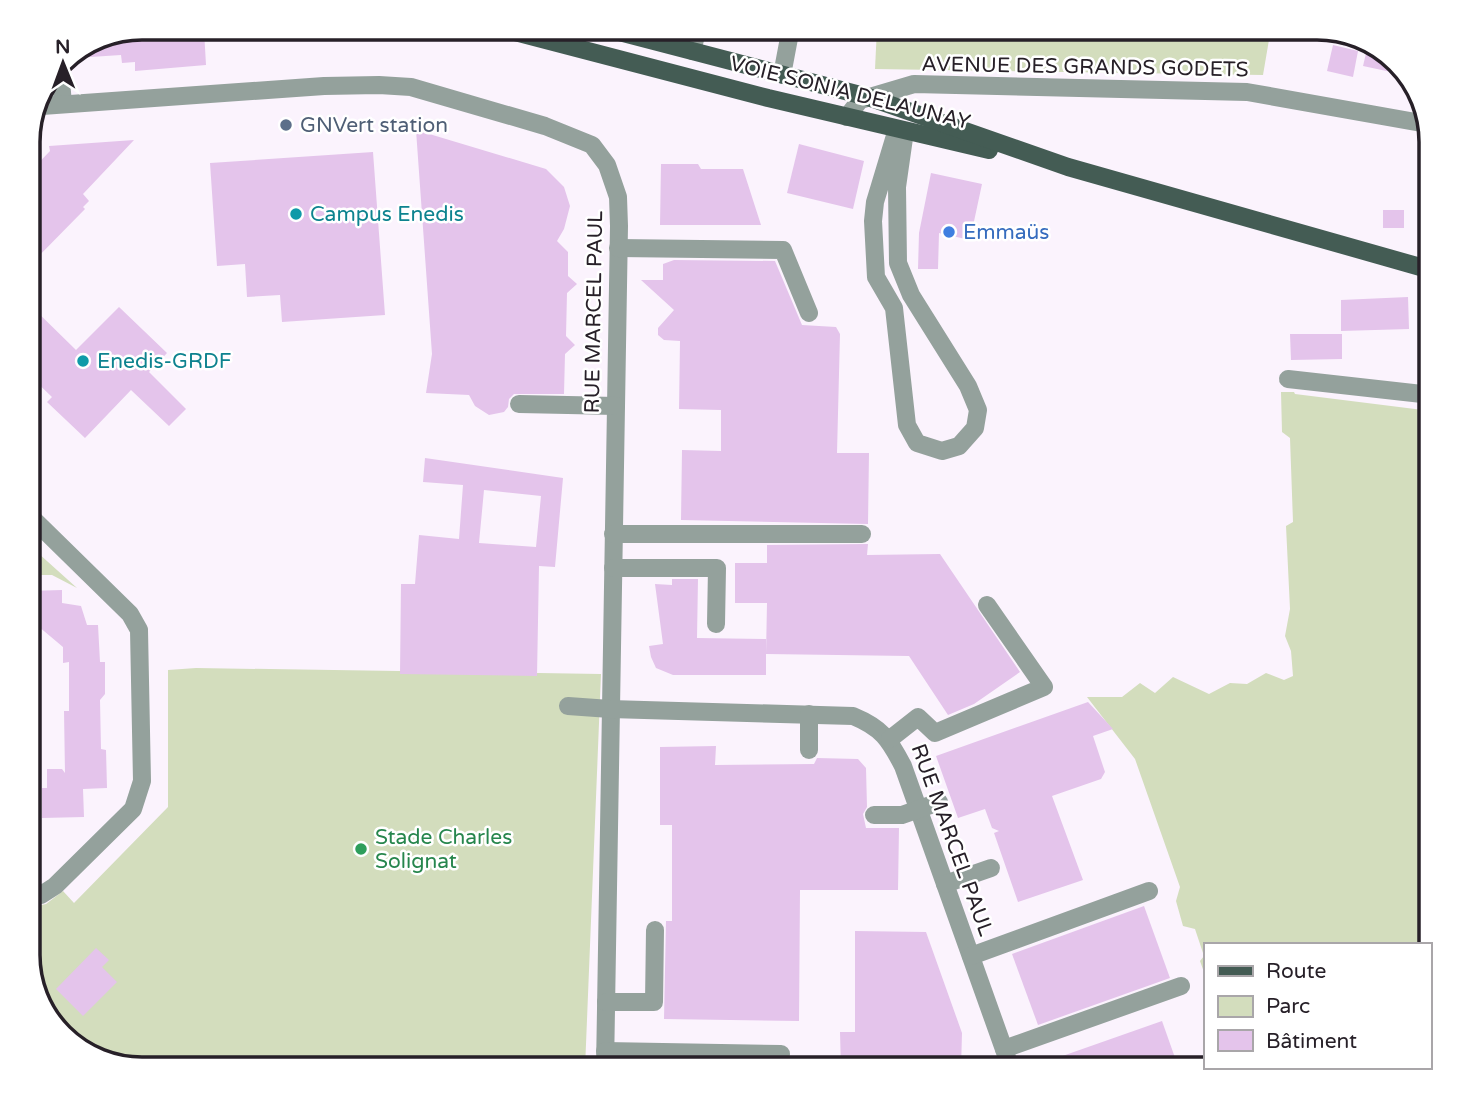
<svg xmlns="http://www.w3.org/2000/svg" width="1459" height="1097" font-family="'Varela Round',sans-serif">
	<rect width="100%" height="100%" fill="#fbf3fd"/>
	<!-- green -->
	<g fill="#d3ddbd">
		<path d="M877 28H1271L1263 75 875 69Z"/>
		<path d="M1281 392H1294L1295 394 1431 411V955L1429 961V945H1205V975L1200 961 1204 956 1195 929 1183 926 1176 901 1180 887 1135 759 1087 697H1122L1140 683 1155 693 1173 677 1209 694 1230 683 1247 684 1266 673 1284 680 1293 676 1291 651 1285 636 1290 609 1286 526 1293 522 1290 438 1282 432Z"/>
		<path d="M28 544 77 588 52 575H28Z"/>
		<path d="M196 668 601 674 585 1069H141L72 1045 40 1006 28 962V908L46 904 63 891 74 903 168 807V670Z"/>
	</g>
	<!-- building -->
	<g fill="#e4c4eb" fill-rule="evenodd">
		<path d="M142 28H195V31L204 30 206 65 135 71V62L122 63 121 55 75 58 74 54Z"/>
		<path d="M1333 45 1358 51 1353 77 1327 71Z"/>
		<path d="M1368 45 1387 52 1405 75 1363 66Z"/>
		<path d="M416 130 546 169 564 187 570 206 564 229 557 241 568 252V276L577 284 567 293 566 336 575 345 565 354 564 394H514L509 399 508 407 504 412 489 415 475 406 469 395 426 393 432 354Z"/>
		<path d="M134 140 83 194 89 201 83 207 85 209 28 267V174L50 151 49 146Z"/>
		<path d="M799 144 864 161 853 209 787 193Z"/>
		<path d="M373 152 385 315 282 322 280 295 247 297 245 264 217 266 210 163Z"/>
		<path d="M661 164H698L701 169H743L761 225H660Z"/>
		<path d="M931 173 982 184 970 240 939 233 938 269H918L919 233Z"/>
		<rect x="1383" y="210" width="21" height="18"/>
		<path d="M674 260 775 261 802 325 836 327 840 334 837 453H869L868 524 681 520 682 450 721 451V410L679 409 680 341 664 340 658 335V328L674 310 641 280H663V264Z"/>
		<path d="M1408 297 1409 329 1341 331V300Z"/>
		<path d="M28 303 76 350 119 307 167 353 149 372 186 409 169 426 131 390 85 438 47 402 52 397 28 374Z"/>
		<path d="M1290 334H1342V359L1291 360Z"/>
		<path d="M425 458 563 478 555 567 539 566 537 676 400 674 401 584H415L419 535 459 539 463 485 423 482ZM484 490 541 496 536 547 479 543Z"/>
		<path d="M868 544 867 555 940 554 1020 672 974 704 948 715 909 656 766 654 767 603H735V563H767V545Z"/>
		<path d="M672 579H698L697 638 766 639V675H673L656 668 651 657 649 646 663 644 655 584 672 585Z"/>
		<path d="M62 590V603L81 606 87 625H98L100 662H105V694L100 700 101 749 106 750 107 788 83 789 84 817 42 818V788H47V769H62L65 773 64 711H69V662L63 663V647L38 626H28V591Z"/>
		<path d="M1088 702 1113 729 1093 736 1105 772 1101 779 1052 796 1083 880 1018 902 994 833 999 831 992 828 985 809 958 818 936 756Z"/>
		<path d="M716 746 715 765 814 764 817 758 858 759 866 768 867 807 863 814 866 828H899L898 890H800L799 1021 664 1019 666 921H672V825H660V747Z"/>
		<path d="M1144 906 1170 978 1038 1025 1012 954Z"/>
		<path d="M855 931 926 932 962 1033 961 1069H841L840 1032H855Z"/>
		<path d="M96 948 109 960 102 967 117 982 83 1016 56 989Z"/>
		<path d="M1162 1021 1179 1069H1034V1066Z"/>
	</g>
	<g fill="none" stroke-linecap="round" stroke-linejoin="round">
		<!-- minor -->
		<g stroke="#94a19c" stroke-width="18">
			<path d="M692 51 698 28"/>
			<path d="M60 69 63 104"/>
			<path d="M782 75 789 38"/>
			<path d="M42 106 324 86 379 85 411 87 545 126 592 145 607 165 618 197 619 226 605 1069"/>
			<path d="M847 117 860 100 914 84 1247 92 1427 124"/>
			<path d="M897 129 875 202 873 221 876 277 894 308 907 425 917 443 942 451 959 446 975 428 978 410 968 386 911 295 898 263 897 187 905 131"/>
			<path d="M618 248 783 250 809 313"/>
			<path d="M1288 379 1431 395"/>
			<path d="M519 404 616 406"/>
			<path d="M613 534H862"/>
			<path d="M613 568H717L716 624"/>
			<path d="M568 706 610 709 853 716C882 728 889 739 903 766L1011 1069"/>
			<path d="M890 739 918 717 935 733 1044 687 987 605"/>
			<path d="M809 750V714"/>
			<path d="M874 815H902L939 802"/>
			<path d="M945 884 991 868"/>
			<path d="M28 896 41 895 55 886 133 809 142 781 139 630 130 614 28 514"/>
			<path d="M971 956 1149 891"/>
			<path d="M606 1002H654L655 930"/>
			<path d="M1004 1049 1181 986"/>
			<path d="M605 1051 781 1054"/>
		</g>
		<!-- major -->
		<g stroke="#445c54" stroke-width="18">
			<path d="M500 28 768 98 989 150"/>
			<path d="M604 28 868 97 1068 167 1431 270"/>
		</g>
	</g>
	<!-- markers -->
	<circle fill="#5c6f8a" stroke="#fff" stroke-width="2.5" cx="286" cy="125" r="7"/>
	<g fill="#0f9aa8" stroke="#fff" stroke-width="2.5">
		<circle cx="296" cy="214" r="7"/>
		<circle cx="83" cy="361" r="7"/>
	</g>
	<circle fill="#3f7fe0" stroke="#fff" stroke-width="2.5" cx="949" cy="232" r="7"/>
	<circle fill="#2e9e5b" stroke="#fff" stroke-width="2.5" cx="361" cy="849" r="7"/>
	<g text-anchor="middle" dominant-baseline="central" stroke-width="5" stroke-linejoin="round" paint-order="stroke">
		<!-- street labels -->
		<g font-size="21" fill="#272028" stroke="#fff">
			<text transform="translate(1085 67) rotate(1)">AVENUE DES GRANDS GODETS</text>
			<text transform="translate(850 93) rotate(14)">VOIE SONIA DELAUNAY</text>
			<text transform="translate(594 312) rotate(-89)">RUE MARCEL PAUL</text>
			<text transform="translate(952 840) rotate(70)">RUE MARCEL PAUL</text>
		</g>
		<!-- service labels -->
		<g font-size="21" fill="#4e5e75" stroke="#fff" text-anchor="start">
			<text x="300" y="125">GNVert station</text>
		</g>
		<!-- culture labels -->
		<g font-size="21" fill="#0d838f" stroke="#fff" text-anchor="start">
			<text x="310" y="214">Campus Enedis</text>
			<text x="97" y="361">Enedis-GRDF</text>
		</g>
		<!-- shop labels -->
		<g font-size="21" fill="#366cbe" stroke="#fff" text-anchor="start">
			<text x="963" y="232">Emmaüs</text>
		</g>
		<!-- leisure labels -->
		<g font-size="21" fill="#27864d" stroke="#fff" text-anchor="start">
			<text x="375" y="837">Stade Charles<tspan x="375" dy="24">Solignat</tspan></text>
		</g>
	</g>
	<!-- crop -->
	<path d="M0 0H1459V1097H0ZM142 40H1317A102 102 0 0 1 1419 142V955A102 102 0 0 1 1317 1057H142A102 102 0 0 1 40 955V142A102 102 0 0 1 142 40Z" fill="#fff" fill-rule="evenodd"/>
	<path fill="none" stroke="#272028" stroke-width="3.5" d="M142 40H1317A102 102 0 0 1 1419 142V955A102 102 0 0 1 1317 1057H142A102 102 0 0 1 40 955V142A102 102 0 0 1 142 40Z"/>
	<!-- legend -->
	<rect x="1204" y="943" width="228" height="126" fill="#ffffff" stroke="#a9a6a9" stroke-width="2"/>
	<rect x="1218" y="966" width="35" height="10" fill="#445c54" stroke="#a9a6a9" stroke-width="2"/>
	<text x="1266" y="978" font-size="21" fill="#272028">Route</text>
	<rect x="1218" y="996" width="35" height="21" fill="#d3ddbd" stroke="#a9a6a9" stroke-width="2"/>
	<text x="1266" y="1013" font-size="21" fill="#272028">Parc</text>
	<rect x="1218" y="1030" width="35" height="21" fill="#e4c4eb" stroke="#a9a6a9" stroke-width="2"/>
	<text x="1266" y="1048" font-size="21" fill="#272028">Bâtiment</text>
	<!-- north arrow -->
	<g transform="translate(63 63) rotate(359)" stroke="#ffffff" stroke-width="5" paint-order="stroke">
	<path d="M0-5L12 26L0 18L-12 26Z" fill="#272028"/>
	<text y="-10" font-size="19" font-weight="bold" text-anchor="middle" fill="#272028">N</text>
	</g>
</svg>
